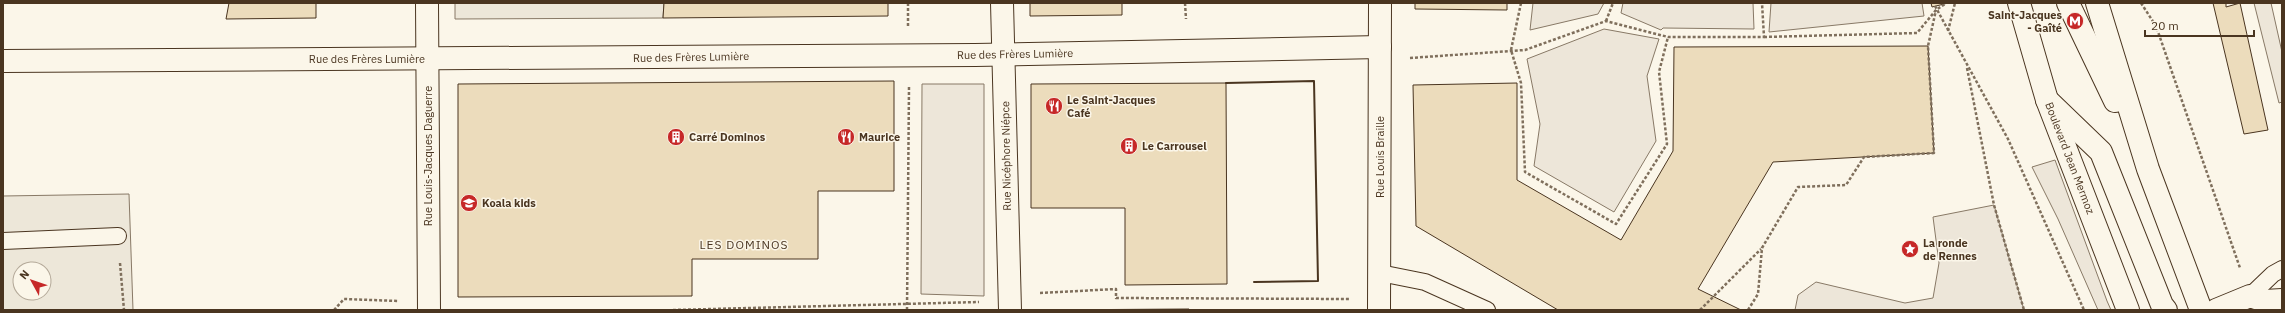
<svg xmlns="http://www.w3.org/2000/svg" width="2285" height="313" font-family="'IBM Plex Sans',sans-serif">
	<rect width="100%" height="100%" fill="#fbf6e9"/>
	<!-- green -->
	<g fill="#ede6d9" stroke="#887966">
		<path d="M1533 3H1604L1598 14 1530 30Z"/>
		<path d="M1623 3H1753L1754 29 1663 28 1661 30 1621 13Z"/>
		<path d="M1771 3H1922L1924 16 1769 32Z"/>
		<path d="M2254 3H2271L2282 52V102L2279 103Z"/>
		<path d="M1604 29 1659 39 1647 76 1656 141 1614 212 1534 166 1540 124 1527 59Z"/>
		<path d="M922 84H984V296L921 294Z"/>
		<path d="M2055 160 2107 301 2111 310H2098L2058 219 2032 167Z"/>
		<path d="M1994 205 2024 310H1795L1798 295 1816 282 1905 303 1933 298 1939 263 1933 217Z"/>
	</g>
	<!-- parking -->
	<g fill="#ede7d9" stroke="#887966" fill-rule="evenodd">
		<path d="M455 3H664L663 18 455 19Z"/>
		<path d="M129 194 133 310H3V196ZM20 269H44V293H20Z"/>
	</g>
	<!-- building -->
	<g fill="#ecdcbc" stroke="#4a3520">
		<path d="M229 3H316V18L226 19Z"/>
		<path d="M664 3H888V16L663 18Z"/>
		<path d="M1030 3H1122V15L1030 16Z"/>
		<path d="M1415 3H1507V10L1415 9Z"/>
		<path d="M1931 3H1948L1932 7Z"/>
		<path d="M2213 3H2226V7L2240 3 2268 130 2244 134Z"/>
		<path d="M1928 46 1934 153 1773 162 1698 289 1741 310H1558L1416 226 1413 85 1517 83V180L1621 240 1673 151 1674 47Z"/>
		<path d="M894 81V191H818V259H692V296L458 297V84Z"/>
		<path d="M1226 83 1227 284 1125 285V208H1031V84Z"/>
		<path d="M1189 309V310H1033Z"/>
	</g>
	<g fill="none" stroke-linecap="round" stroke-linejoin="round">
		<defs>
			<g id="lane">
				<path d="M3 241 118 236"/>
				<path d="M1380 273 1425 282 1487 310"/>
				<path d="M2250 296 2273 274 2282 269"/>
			</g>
			<g id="street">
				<path d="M427 3 429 310"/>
				<path d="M1002 3 1010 310"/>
				<path d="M3 61 975 55 1380 47"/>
				<path d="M2047 100 2101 152 2162 305 2166 310"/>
				<path d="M1379 310 1380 3"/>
				<path d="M2216 310 2250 296 2265 301 2282 300"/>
			</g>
			<g id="primary">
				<path d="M2019 3 2047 100 2128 310"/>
				<path d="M2068 3 2115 101"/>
				<path d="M2097 3 2148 169 2201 310"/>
			</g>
		</defs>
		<!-- lane casing -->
		<use href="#lane" stroke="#4a3520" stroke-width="18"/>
		<!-- street casing -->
		<use href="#street" stroke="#4a3520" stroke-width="24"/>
		<!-- primary casing -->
		<use href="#primary" stroke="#4a3520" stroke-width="24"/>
		<!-- path -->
		<g stroke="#7f6f5c" stroke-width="2.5" stroke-dasharray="3 2" stroke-linecap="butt">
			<path d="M908 3V26"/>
			<path d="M1185 3 1186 19"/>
			<path d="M1521 3 1511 50 1521 83 1525 172 1616 224 1667 144 1659 72 1668 37"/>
			<path d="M2141 3 2156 26 2240 268"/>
			<path d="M1935 6 2008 139 2084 310"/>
			<path d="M1606 21 1613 3"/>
			<path d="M1948 31 1955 3"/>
			<path d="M1764 37 1917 33 1936 10 1945 4"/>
			<path d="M1410 58 1525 50 1606 21 1668 37H1764L1762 3"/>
			<path d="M1967 68 1994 205 2024 310"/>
			<path d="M120 263 124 310"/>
			<path d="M1040 293 1116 289V298L1349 299"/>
			<path d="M334 310 344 299 398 301"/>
			<path d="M673 310 979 302"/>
			<path d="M907 310 909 87"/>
			<path d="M1700 310 1761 249"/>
			<path d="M1748 310 1758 294 1762 248 1798 187 1846 185 1864 157 1934 153 1928 46 1936 10"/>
		</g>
		<!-- lane -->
		<use href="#lane" stroke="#fbf6e9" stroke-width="16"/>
		<!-- street -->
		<use href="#street" stroke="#fbf6e9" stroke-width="22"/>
		<!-- primary -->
		<use href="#primary" stroke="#fbf6e9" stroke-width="22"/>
		<!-- wall -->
		<path stroke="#4a3520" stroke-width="2" d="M1226 83 1314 81 1318 281 1254 282"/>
	</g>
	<!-- icons -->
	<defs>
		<symbol id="metro-disc" viewBox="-11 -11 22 22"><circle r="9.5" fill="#c62828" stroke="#fbf6e9"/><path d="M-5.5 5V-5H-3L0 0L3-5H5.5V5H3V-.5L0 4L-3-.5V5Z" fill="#fff"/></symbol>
		<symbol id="restaurant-disc" viewBox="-11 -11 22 22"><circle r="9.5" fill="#c62828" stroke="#fbf6e9"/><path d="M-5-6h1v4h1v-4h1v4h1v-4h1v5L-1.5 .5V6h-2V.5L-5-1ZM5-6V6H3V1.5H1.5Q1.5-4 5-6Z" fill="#fff"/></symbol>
		<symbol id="building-disc" viewBox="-11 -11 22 22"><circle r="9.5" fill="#c62828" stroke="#fbf6e9"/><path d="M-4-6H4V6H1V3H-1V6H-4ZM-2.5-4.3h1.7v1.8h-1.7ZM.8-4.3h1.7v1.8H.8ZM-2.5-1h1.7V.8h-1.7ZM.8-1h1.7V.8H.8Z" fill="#fff"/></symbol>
		<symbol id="school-disc" viewBox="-11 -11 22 22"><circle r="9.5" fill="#c62828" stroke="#fbf6e9"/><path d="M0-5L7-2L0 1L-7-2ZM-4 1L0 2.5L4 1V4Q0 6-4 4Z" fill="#fff"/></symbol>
		<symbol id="sight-disc" viewBox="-11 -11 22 22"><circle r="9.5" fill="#c62828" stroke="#fbf6e9"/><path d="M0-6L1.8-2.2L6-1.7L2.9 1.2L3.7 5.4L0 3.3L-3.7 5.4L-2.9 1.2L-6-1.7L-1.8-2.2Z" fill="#fff"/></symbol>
	</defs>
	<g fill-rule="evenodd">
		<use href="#metro-disc" x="2065" y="11" width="20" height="20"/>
		<use href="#restaurant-disc" x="1044" y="96" width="20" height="20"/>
		<use href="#building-disc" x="666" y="127" width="20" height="20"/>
		<use href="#restaurant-disc" x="836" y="127" width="20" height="20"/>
		<use href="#building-disc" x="1119" y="136" width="20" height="20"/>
		<use href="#school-disc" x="459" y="193" width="20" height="20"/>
		<use href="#sight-disc" x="1900" y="239" width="20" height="20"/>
	</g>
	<g text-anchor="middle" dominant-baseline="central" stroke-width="3" stroke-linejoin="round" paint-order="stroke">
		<!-- poi labels -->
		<g font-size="11" font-weight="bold" fill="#4a3520" stroke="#fbf6e9" text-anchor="start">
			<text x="2062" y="15" text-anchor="end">Saint-Jacques<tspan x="2062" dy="13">- Gaîté</tspan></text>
			<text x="1067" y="100">Le Saint-Jacques<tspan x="1067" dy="13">Café</tspan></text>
			<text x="689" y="137">Carré Dominos</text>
			<text x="859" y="137">Maurice</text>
			<text x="1142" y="146">Le Carrousel</text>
			<text x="482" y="203">Koala kids</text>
			<text x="1923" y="243">La ronde<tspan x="1923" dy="13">de Rennes</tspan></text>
		</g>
		<!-- street labels -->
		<g font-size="11" fill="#4a3520" stroke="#fbf6e9">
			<text transform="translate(1015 54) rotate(-1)">Rue des Frères Lumière</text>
			<text transform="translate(691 57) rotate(-1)">Rue des Frères Lumière</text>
			<text x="367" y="59">Rue des Frères Lumière</text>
			<text transform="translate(428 156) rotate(-90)">Rue Louis-Jacques Daguerre</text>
			<text transform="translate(1006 156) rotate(-91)">Rue Nicéphore Niépce</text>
			<text transform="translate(1380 157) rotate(-90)">Rue Louis Braille</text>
			<text transform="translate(2070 158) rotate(69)">Boulevard Jean Mermoz</text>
		</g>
		<!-- neighbourhood labels -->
		<g font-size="12" letter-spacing="1" fill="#4a3520" stroke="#fbf6e9">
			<text x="744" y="244">LES DOMINOS</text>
		</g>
	</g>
	<!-- border -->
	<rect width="2285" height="313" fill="none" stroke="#4a3520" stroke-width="8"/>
	<!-- north arrow -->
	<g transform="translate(32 281) rotate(310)"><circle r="19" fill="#fbf6e9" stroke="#b4a999"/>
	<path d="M0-3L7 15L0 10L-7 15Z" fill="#c62828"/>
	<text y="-6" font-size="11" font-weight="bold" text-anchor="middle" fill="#4a3520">N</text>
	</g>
	<!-- scale -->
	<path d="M2145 30v6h109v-6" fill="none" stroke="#4a3520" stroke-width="2"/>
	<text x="2151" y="30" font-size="12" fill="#4a3520" stroke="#fbf6e9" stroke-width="3" paint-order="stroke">20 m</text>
</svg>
